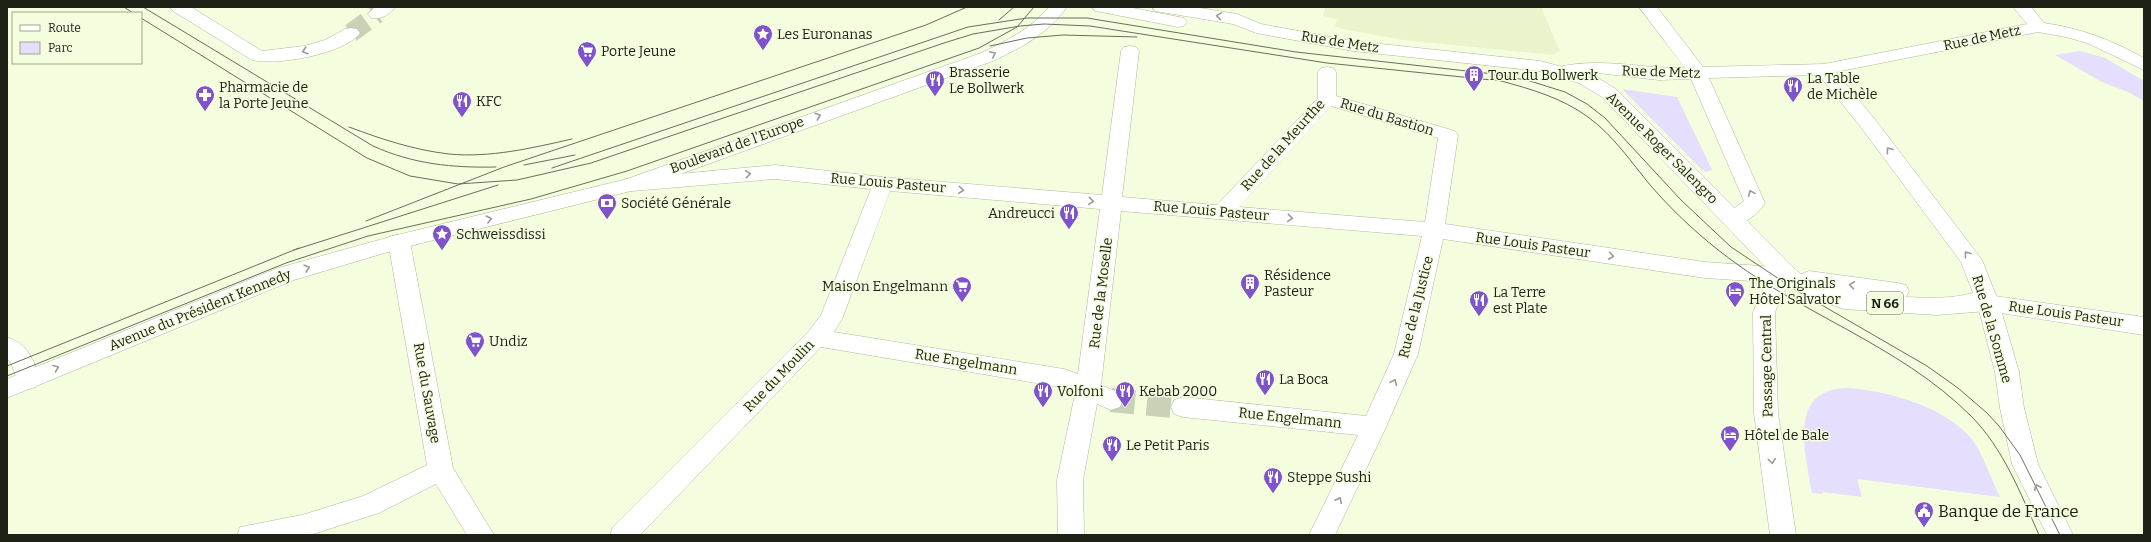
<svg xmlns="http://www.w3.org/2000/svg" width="2151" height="542" font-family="Bitter,serif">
	<rect width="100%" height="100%" fill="#f4fdde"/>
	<!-- built -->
	<path fill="#e9f4cd" d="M1325 7H1542L1543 12 1560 51 1554 55 1403 40 1359 32 1335 27 1337 19 1323 16Z"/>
	<!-- green -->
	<g fill="#e5defd">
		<path d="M2080 51 2105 58 2144 81V101L2128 92 2102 82 2055 55Z"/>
		<path d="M1622 89 1677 97 1712 170 1706 172 1701 169Z"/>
		<path d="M1848 388C1888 391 1948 407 1974 442 1984 457 1992 481 2000 497L1857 479 1862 497 1823 492V494L1812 493C1806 453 1786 389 1848 388Z"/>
	</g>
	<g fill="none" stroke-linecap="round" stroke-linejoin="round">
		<!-- street-tunnel -->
		<path stroke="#c9d1b6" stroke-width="24" stroke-dasharray="24 12" stroke-linecap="butt" d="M1111 400 1183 407"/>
		<!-- primary-tunnel -->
		<path stroke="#c9d1b6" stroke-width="19" stroke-dasharray="19 10" stroke-linecap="butt" d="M351 33 377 14"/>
		<defs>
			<g id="street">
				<path d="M1639 7H1657L1703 67 1824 64 2027 24 2013 7H2031L2044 23C2080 28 2112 40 2144 58V70L2087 43 2066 37 2038 32 1836 72 1877 122 1982 260 1999 303 2019 372 2024 408 2038 464 2073 535H2047L2012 464 2000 408 1995 372 1977 303 1961 262 1863 130 1819 75 1709 78 1765 203C1758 215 1739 229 1725 225L1721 220 1725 215 1744 201 1691 79 1659 80 1598 73 1565 76 1559 75 1556 71 1559 67C1600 57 1643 69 1685 68Z"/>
				<path d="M1130 46 1136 47 1139 51 1122 197 1217 205 1318 98V72L1321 68 1327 67 1333 68 1336 72V96L1455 131 1458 135 1445 224 1705 262 1788 268 1796 270 1799 276 1783 293 1775 312 1778 413 1796 535H1770L1754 413 1753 312 1767 282 1705 278 1443 239 1418 354 1386 427 1335 535H1309L1358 435 1183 417 1174 414 1171 407 1174 400 1183 397 1366 416 1394 354 1422 236 1121 211 1101 385 1120 393 1123 400 1120 407 1111 410 1097 404 1083 480 1084 535H1058L1057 480 1075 394 1060 387 821 347 640 535H610L613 527 808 332 821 315 871 189 775 179 632 191 625 189 622 184 625 179 775 165 883 177 1102 195 1121 51 1124 47ZM1331 106 1438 138 1425 222 1239 207ZM890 191 1100 209 1078 374 1064 369 834 332 842 319Z"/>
				<path d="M397 235 405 237 411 247 453 468 494 535H467L436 484 379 513 310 535H237L240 527 302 515 363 496 427 465 389 247 386 242 389 237Z"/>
				<path d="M7 337C28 344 34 360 40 380L36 387 28 389 20 387 11 363 7 359Z"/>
			</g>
			<path id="secondary" d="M1049 7H1067C1048 34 1022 47 993 61L639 189 398 249 294 280 7 398V379L278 268 397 235 627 179 981 53C1006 41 1031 29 1049 7Z"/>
			<g id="primary">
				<path d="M170 7H191L262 51 304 46 325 40 345 29 351 28 357 29 360 33C345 54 276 66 252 60L173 11Z"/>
				<path d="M375 7H395C389 15 381 20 371 18L368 14Z"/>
				<path d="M1092 7H1128L1184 18 1187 22 1184 26 1178 27 1101 12 1095 11Z"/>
				<path d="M1152 7H1194L1237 14 1261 24 1353 41 1540 61 1593 75 1616 89 1796 270 1801 274 1809 271 1898 283 1906 285 1909 291 1906 297C1929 298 1951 299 1973 293L2144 317V335L1987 311 1937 315 1844 309C1821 302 1801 294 1780 282L1602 97 1579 83 1539 71 1353 51 1256 33 1233 24 1155 11Z"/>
			</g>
		</defs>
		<!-- street casing -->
		<use href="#street" stroke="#b0b89b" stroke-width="1"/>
		<!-- secondary casing -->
		<use href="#secondary" stroke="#b0b89b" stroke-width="1"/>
		<!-- primary casing -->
		<use href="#primary" stroke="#b0b89b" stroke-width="1"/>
		<!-- street -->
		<use href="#street" fill="#fff" fill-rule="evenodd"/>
		<!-- secondary -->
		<use href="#secondary" fill="#fff" fill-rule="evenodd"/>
		<!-- primary -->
		<use href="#primary" fill="#fff" fill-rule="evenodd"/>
		<!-- tram -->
		<g stroke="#696e5c" stroke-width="1">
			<path d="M124 7 133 13"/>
			<path d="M143 7 373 146C413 164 452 168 496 167"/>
			<path d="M141 18 367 158 410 176 458 184 517 180 591 163 944 43 973 34 1020 26 1044 24 1090 26 1327 63 1501 81C1531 89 1562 98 1588 117 1614 136 1631 162 1651 186 1671 209 1693 230 1717 249 1796 313 1898 343 1971 416 2003 448 2021 494 2039 535"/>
			<path d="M999 20 1014 7"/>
			<path d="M990 46 1027 38 1063 35 1137 37"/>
			<path d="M349 127C381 139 414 150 449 154 490 158 532 148 572 139"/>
			<path d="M524 165 575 155"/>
			<path d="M552 168 968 27 1027 18H1087L1296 52 1494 74 1530 81 1565 92 1587 104 1605 118 1681 200 1731 247 1794 289 1927 366 1958 388 1987 413 1999 426 2020 455 2060 535"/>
			<path d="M366 221 504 167 926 25 967 7"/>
			<path d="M294 250 498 185"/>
			<path d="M7 366 299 248"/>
			<path d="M7 376 286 263 368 236 531 199 627 171 979 48 1017 27 1034 7"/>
		</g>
	</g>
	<!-- one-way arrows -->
	<defs><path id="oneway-chevron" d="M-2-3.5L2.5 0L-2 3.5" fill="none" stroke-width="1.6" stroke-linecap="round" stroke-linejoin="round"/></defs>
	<g stroke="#999b96">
		<use href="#oneway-chevron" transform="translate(1219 16) rotate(-171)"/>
		<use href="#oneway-chevron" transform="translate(305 51) rotate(163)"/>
		<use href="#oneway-chevron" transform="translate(993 54) rotate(-25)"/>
		<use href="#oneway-chevron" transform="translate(818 116) rotate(-19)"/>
		<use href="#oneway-chevron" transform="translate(1889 150) rotate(-127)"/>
		<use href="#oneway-chevron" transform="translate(748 174) rotate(-5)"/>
		<use href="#oneway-chevron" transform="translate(961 190) rotate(5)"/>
		<use href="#oneway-chevron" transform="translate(1751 193) rotate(-114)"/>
		<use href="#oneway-chevron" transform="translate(1091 201) rotate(5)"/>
		<use href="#oneway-chevron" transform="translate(1290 218) rotate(5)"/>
		<use href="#oneway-chevron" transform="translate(489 219) rotate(-14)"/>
		<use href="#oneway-chevron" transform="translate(1967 254) rotate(-127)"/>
		<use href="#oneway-chevron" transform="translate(1611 256) rotate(8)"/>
		<use href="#oneway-chevron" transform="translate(307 268) rotate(-16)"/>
		<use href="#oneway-chevron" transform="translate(1852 285) rotate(-172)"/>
		<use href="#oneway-chevron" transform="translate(56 368) rotate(-22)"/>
		<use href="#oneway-chevron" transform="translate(1394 382) rotate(-66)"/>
		<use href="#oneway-chevron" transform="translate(1772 461) rotate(82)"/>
		<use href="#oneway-chevron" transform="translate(2037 487) rotate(-115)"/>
		<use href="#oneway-chevron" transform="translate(1339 500) rotate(-64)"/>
	</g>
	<!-- icons -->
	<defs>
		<symbol id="sight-pin" viewBox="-11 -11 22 30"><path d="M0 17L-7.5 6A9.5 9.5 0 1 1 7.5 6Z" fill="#7e53cc" stroke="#f4fdde"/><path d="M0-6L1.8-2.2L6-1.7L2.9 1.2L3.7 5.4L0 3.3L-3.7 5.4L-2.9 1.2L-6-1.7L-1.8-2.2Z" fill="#fff"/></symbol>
		<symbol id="supermarket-pin" viewBox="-11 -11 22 30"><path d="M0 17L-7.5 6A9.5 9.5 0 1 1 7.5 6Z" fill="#7e53cc" stroke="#f4fdde"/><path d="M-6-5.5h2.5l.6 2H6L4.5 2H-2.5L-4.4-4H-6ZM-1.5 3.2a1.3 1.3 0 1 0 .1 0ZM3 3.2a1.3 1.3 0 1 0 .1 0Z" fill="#fff"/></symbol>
		<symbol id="building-pin" viewBox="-11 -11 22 30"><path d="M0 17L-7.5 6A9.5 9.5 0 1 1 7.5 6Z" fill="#7e53cc" stroke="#f4fdde"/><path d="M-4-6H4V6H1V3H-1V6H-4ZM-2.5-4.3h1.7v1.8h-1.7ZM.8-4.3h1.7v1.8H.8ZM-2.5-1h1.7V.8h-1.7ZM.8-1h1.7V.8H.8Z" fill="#fff"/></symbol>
		<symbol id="restaurant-pin" viewBox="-11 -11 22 30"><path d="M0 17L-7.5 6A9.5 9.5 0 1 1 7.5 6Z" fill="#7e53cc" stroke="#f4fdde"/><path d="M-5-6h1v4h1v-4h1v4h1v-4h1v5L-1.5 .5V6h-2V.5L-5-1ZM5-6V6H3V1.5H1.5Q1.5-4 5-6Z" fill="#fff"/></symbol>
		<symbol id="pharmacy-pin" viewBox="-11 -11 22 30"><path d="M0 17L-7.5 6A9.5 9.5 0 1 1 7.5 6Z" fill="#7e53cc" stroke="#f4fdde"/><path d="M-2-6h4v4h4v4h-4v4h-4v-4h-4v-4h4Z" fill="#fff"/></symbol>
		<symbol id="bank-pin" viewBox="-11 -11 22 30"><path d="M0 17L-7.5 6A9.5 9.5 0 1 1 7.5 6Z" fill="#7e53cc" stroke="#f4fdde"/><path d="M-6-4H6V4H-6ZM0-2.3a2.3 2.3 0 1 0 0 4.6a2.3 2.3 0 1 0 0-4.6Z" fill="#fff"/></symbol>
		<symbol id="hotel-pin" viewBox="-11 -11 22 30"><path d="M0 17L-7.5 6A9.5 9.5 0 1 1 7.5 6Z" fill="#7e53cc" stroke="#f4fdde"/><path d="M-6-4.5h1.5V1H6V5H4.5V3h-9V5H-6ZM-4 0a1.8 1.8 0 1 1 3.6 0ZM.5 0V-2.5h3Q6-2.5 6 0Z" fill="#fff"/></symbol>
		<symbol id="civic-pin" viewBox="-11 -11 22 30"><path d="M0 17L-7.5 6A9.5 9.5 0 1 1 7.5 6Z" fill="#7e53cc" stroke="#f4fdde"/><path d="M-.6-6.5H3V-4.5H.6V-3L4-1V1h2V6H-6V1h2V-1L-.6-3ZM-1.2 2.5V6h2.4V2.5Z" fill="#fff"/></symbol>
	</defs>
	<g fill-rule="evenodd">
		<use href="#sight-pin" x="752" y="23" width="22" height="30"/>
		<use href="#supermarket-pin" x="576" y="40" width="22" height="30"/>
		<use href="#building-pin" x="1463" y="64" width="22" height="30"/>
		<use href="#restaurant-pin" x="924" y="69" width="22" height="30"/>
		<use href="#restaurant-pin" x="1782" y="75" width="22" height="30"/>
		<use href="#pharmacy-pin" x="194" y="84" width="22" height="30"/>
		<use href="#restaurant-pin" x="451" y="90" width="22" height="30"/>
		<use href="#bank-pin" x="596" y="192" width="22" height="30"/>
		<use href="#restaurant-pin" x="1058" y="202" width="22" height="30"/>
		<use href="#sight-pin" x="431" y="223" width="22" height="30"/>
		<use href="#building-pin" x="1239" y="272" width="22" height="30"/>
		<use href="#supermarket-pin" x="951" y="275" width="22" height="30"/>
		<use href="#hotel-pin" x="1724" y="280" width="22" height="30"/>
		<use href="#restaurant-pin" x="1468" y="289" width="22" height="30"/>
		<use href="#supermarket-pin" x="464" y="330" width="22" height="30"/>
		<use href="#restaurant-pin" x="1254" y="368" width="22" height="30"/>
		<use href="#restaurant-pin" x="1032" y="380" width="22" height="30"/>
		<use href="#restaurant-pin" x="1114" y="380" width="22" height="30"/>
		<use href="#hotel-pin" x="1719" y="424" width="22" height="30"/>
		<use href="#restaurant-pin" x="1101" y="434" width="22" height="30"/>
		<use href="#restaurant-pin" x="1262" y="466" width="22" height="30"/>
		<use href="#civic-pin" x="1913" y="500" width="22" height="30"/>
	</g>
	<g text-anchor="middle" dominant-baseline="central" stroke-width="3" stroke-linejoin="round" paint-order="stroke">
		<!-- shield labels -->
		<rect fill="#f4fdde" stroke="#5e6251" stroke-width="1" x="1867" y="292" width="36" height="22" rx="3"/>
		<g font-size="13" font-weight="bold" fill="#1d2015">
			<text x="1885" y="303">N 66</text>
		</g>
		<!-- poi labels -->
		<g font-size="14" fill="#1d2015" stroke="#f4fdde" text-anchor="start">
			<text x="777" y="34">Les Euronanas</text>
			<text x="601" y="51">Porte Jeune</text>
			<text x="949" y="72">Brasserie<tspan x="949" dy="16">Le Bollwerk</tspan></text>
			<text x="1488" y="75">Tour du Bollwerk</text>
			<text x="1807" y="78">La Table<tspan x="1807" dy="16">de Michèle</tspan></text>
			<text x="219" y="87">Pharmacie de<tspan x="219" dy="16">la Porte Jeune</tspan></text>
			<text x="476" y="101">KFC</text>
			<text x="621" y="203">Société Générale</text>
			<text x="1055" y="213" text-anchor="end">Andreucci</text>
			<text x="456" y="234">Schweissdissi</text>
			<text x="1264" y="275">Résidence<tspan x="1264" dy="16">Pasteur</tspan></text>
			<text x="1749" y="283">The Originals<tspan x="1749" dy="16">Hôtel Salvator</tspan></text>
			<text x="948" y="286" text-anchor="end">Maison Engelmann</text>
			<text x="1493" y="292">La Terre<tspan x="1493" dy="16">est Plate</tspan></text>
			<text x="489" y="341">Undiz</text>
			<text x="1279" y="379">La Boca</text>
			<text x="1057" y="391">Volfoni</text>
			<text x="1139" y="391">Kebab 2000</text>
			<text x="1744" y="435">Hôtel de Bale</text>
			<text x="1126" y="445">Le Petit Paris</text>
			<text x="1287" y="477">Steppe Sushi</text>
		</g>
		<!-- street labels -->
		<g font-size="14" fill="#1d2015" stroke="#f4fdde">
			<text transform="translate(1982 38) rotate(-12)">Rue de Metz</text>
			<text transform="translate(1340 42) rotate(9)">Rue de Metz</text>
			<text transform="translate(1661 72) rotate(2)">Rue de Metz</text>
			<text transform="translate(1387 117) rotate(17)">Rue du Bastion</text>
			<text transform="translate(737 145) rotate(-20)">Boulevard de l'Europe</text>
			<text transform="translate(1283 145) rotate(-48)">Rue de la Meurthe</text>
			<text transform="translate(1662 148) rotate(45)">Avenue Roger Salengro</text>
			<text transform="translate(888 183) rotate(5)">Rue Louis Pasteur</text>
			<text transform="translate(1211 211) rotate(5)">Rue Louis Pasteur</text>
			<text transform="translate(1533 245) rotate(8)">Rue Louis Pasteur</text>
			<text transform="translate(1101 293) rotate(-83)">Rue de la Moselle</text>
			<text transform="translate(1416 307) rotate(-76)">Rue de la Justice</text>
			<text transform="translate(200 310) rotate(-22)">Avenue du Président Kennedy</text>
			<text transform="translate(2066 314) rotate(8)">Rue Louis Pasteur</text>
			<text transform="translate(1992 329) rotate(74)">Rue de la Somme</text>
			<text transform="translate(966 362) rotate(9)">Rue Engelmann</text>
			<text transform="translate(1767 366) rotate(-91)">Passage Central</text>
			<text transform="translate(779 376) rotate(-46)">Rue du Moulin</text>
			<text transform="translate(427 393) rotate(80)">Rue du Sauvage</text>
			<text transform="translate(1290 418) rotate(6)">Rue Engelmann</text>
		</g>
		<!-- near-poi labels -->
		<g font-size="17" fill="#1d2015" stroke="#f4fdde" text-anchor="start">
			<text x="1938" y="511">Banque de France</text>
		</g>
	</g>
	<!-- border -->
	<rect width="2151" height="542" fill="none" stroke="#1d2015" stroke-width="16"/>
	<!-- legend -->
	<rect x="12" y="12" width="130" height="52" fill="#f4fdde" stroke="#9ea58e"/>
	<rect x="20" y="25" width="20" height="6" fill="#ffffff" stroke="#9ea58e"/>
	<text x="48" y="32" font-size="12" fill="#1d2015">Route</text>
	<rect x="20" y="42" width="20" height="12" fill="#e5defd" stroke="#9ea58e"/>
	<text x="48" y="52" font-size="12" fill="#1d2015">Parc</text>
</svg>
